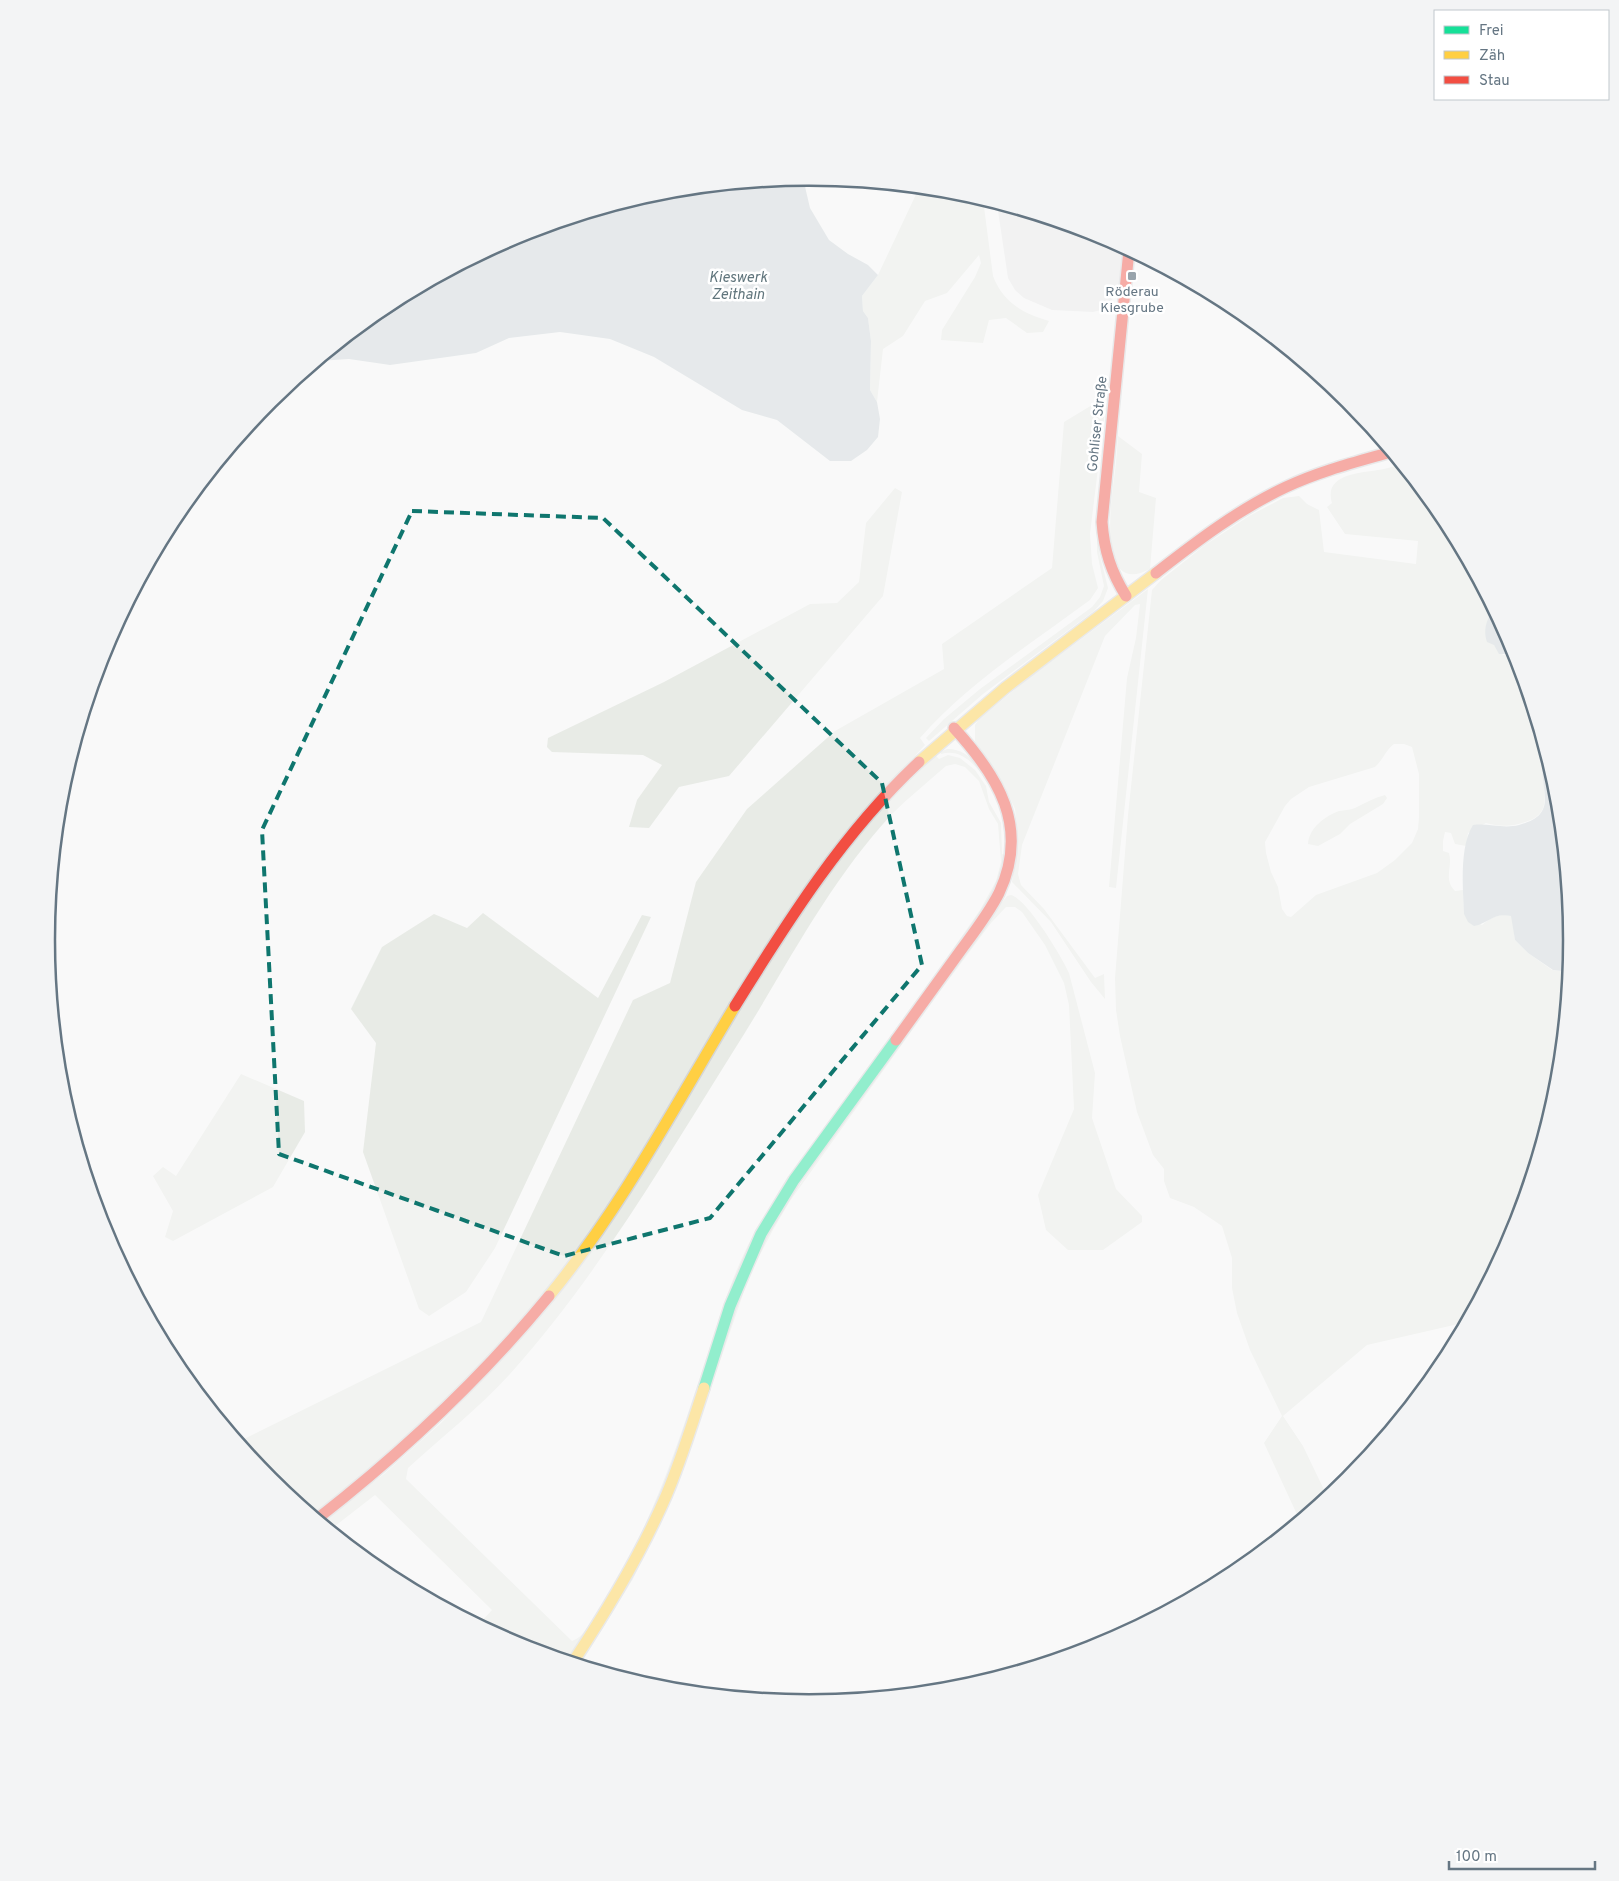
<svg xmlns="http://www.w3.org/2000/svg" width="1619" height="1881" font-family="Overpass,sans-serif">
	<rect width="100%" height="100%" fill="#f9f9f9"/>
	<!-- built -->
	<path fill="#e8e9e9" d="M997 204 1102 235 1123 247 1120 286 1109 305 1105 309 1093 312 1052 310 1024 298 1015 290 1008 278Z"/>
	<!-- green -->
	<g fill="#e8ebe6" fill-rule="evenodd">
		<path d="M919 188 959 192 983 199 993 276C1003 302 1023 314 1049 321L1043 332 1027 333 1006 318 989 320 983 343 941 340 942 330 975 277 981 263 979 255 947 293 925 301 903 336 883 349 877 402 870 390 871 341 868 318 863 311 862 296 878 275Z"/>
		<path d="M1109 378 1090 534 1092 564 1098 588 1090 600C1032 643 968 683 920 738L925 745 867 807 618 1192 559 1276 490 1359 381 1464 313 1516 270 1480 238 1442 481 1322 633 1000 670 983 696 882 747 809 835 731 944 669 942 644 1052 568 1064 422 1097 402 1103 385Z"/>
		<path d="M1118 436 1142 454 1139 492 1156 498 1150 569C1097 597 1111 504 1114 479 1116 465 1117 450 1118 436Z"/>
		<path d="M1401 464 1444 517 1498 617 1493 616 1494 645 1503 655 1512 654 1519 663 1546 751C1534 776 1560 810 1528 821 1513 827 1501 827 1486 823L1468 833 1466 846 1455 844 1451 833 1445 832 1443 841V851L1449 853C1453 867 1443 879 1455 891L1463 890 1464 914 1482 925C1492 917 1499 913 1512 916L1515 940 1528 953 1552 970 1570 972 1558 1090 1515 1233 1467 1322 1367 1345 1283 1416 1303 1446 1328 1498 1307 1515 1306 1512 1300 1521 1264 1443 1282 1416 1250 1350 1237 1313 1232 1288V1258L1222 1226 1194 1207 1170 1198 1164 1181V1169L1153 1155 1137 1112 1120 1036 1116 1010 1115 978 1128 815 1152 590 1161 580 1205 545 1249 516 1283 498 1299 496 1307 504 1319 510 1324 552 1416 564 1418 541 1345 534 1327 507 1332 503C1323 474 1360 473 1378 470 1386 469 1394 466 1401 464ZM1394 744H1404L1412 747 1419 774V817L1418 829 1412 843 1395 860 1377 873 1316 895 1291 917 1287 916 1282 909 1278 887 1271 872 1266 853 1265 842 1285 806 1291 799 1309 787 1375 767C1383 760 1385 751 1394 744Z"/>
		<path d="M895 488 902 492 883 596 729 776 679 787 649 828 629 827 637 800 662 765 643 755 552 752 547 747 548 738 664 682 810 604 837 603 859 582 866 523Z"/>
		<path d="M1097 522 1099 552 1108 588 1103 601 1094 611 983 694 929 741 926 738 944 719 980 689 1092 607 1100 597 1104 586 1097 552Z"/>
		<path d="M1148 589 1116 888 1109 887 1127 678 1136 638 1140 604 1135 605 1105 636 1022 845 1018 874 1021 885 1044 909 1095 978 1104 974 1105 999 1091 982 1051 922 1012 882 1018 836 1015 809 1004 785 975 741V725L979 719 1025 681Z"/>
		<path d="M947 749C968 748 981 769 992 784L989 785C979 769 963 747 941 754L940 752Z"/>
		<path d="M935 755 939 759 948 755 960 758 975 770 986 786 989 802 1001 823 1002 854 1006 855 995 890 982 912 777 1200 661 1495 623 1574 568 1661 517 1646 478 1625 492 1610 375 1495 330 1530 321 1522 384 1474 441 1423 496 1366 531 1326 661 1142 765 968 819 885 852 842 885 803ZM955 764 965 767 979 781 989 809 998 824 1001 862 996 881 980 910C932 980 881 1048 832 1117 802 1159 772 1200 748 1245 727 1287 715 1333 700 1377 673 1459 645 1541 596 1614 589 1624 584 1637 572 1641L406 1479 408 1468C442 1437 479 1408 510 1374 597 1277 662 1165 731 1055 783 974 826 885 892 814 909 797 928 782 946 766Z"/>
		<path d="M1385 795 1387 798 1383 804 1350 824 1340 834 1318 846 1308 844C1309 828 1325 816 1339 811 1344 810 1350 810 1355 808 1365 803 1374 798 1385 795Z"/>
		<path d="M1011 895C1027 899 1062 957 1069 973L1095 1073 1092 1118 1116 1189 1142 1216V1222L1103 1250H1068L1046 1230 1038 1195 1074 1109 1069 1005 1064 983 1045 945 1022 912 1015 907H1006L991 923 941 990 790 1201 773 1230 750 1274 681 1475 664 1516 633 1579 580 1665 578 1664 630 1578 720 1353 747 1274 771 1228 835 1132 988 920 1007 896Z"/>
		<path d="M483 913 598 998 642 915 651 917 495 1248 466 1292 429 1316 419 1309 363 1152 376 1043 351 1009 382 947 434 914 467 928Z"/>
		<path d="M241 1074 304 1101 305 1132 273 1187 173 1241 165 1237 173 1211 153 1176 163 1167 176 1176Z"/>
	</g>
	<!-- water -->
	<g fill="#ced6d9">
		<path d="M803 178 810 208 829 240 848 254 868 265 878 275 862 296 863 311 868 318 871 341 870 390 877 402 880 419 878 437 867 450 851 461H830L777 420 742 410 654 357 610 339 560 332 509 338 476 353 390 365 349 359 318 361 386 306 518 235 661 192Z"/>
		<path d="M1493 616 1498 617 1515 649 1519 663 1512 654H1499L1494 645 1487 642C1484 633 1485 625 1489 617Z"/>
		<path d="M1546 751 1558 792 1573 941 1570 972 1553 970 1528 953 1515 940 1511 916C1494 912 1489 923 1474 926L1468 922 1464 914C1463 889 1459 847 1473 825 1489 823 1503 829 1519 825 1566 813 1532 782 1546 751Z"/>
	</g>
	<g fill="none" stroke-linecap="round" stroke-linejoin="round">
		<defs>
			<path id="fast" d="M704 1388 730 1306 761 1234 794 1180 896 1040"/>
			<g id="slow">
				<path d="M919 762 1005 688 1156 573"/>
				<path d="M549 1296C622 1207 676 1104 735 1006"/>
				<path d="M573 1662C608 1609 641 1554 666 1496 681 1461 692 1424 704 1388"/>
			</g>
			<g id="jam">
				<path d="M1156 573C1197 541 1239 509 1286 487 1320 471 1356 462 1391 452"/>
				<path d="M1126 596C1111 572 1104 550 1102 522L1129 250"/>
				<path d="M735 1006C789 919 844 832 919 762"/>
				<path d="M896 1040C918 1010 939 980 961 950 975 931 989 913 999 893 1030 827 998 776 954 728"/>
				<path d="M317 1519C404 1451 479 1381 549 1296"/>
			</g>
		</defs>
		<!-- fast casing -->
		<use href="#fast" stroke="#d5d6d7" stroke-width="14"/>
		<!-- slow casing -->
		<use href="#slow" stroke="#d5d6d7" stroke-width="14"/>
		<!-- jam casing -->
		<use href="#jam" stroke="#d5d6d7" stroke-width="14"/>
		<!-- fast -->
		<use href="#fast" stroke="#16e098" stroke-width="11"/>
		<!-- slow -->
		<use href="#slow" stroke="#ffcf43" stroke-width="11"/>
		<!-- jam -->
		<use href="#jam" stroke="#f24e42" stroke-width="11"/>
	</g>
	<!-- marked area -->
	<path d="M0 0H1619V1881H0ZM412 511 603 518 882 783 922 965 710 1218 564 1256 279 1154 262 830Z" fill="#f9f9f9" fill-opacity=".55" fill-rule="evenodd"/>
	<path fill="none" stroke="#0f766e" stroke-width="4" stroke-dasharray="10 6" stroke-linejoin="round" d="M412 511 603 518 882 783 922 965 710 1218 564 1256 279 1154 262 830Z"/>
	<!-- markers -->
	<rect fill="#99a4ac" stroke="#fff" stroke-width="2" x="1127" y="271" width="10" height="10" rx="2.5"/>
	<g text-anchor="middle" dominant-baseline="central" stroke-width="5" stroke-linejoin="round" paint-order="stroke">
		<!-- poi labels -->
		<g font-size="14" fill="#657683" stroke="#fff">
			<text x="1132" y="292">Röderau<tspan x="1132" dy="16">Kiesgrube</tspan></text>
		</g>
		<!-- street labels -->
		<g font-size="14" fill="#657683" stroke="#fff">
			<text transform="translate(1098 424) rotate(-84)">Gohliser Straße</text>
		</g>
		<!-- water labels -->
		<g font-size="15" font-style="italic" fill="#60757c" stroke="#fff">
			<text x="738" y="278">Kieswerk<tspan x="738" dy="17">Zeithain</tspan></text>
		</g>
	</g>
	<!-- crop -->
	<path d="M0 0H1619V1881H0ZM55 940a754 754 0 1 1 1508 0a754 754 0 1 1-1508 0Z" fill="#f3f4f5" fill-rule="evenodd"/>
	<path fill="none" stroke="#657683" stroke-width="2.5" d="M55 940a754 754 0 1 1 1508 0a754 754 0 1 1-1508 0Z"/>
	<!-- legend -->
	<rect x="1434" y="10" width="175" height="90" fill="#ffffff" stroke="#c1c8cd"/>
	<rect x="1444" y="26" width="25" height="8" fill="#16e098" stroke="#c1c8cd"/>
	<text x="1479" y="35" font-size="15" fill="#657683">Frei</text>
	<rect x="1444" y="51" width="25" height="8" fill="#ffcf43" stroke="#c1c8cd"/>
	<text x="1479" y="60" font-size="15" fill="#657683">Zäh</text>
	<rect x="1444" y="76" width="25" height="8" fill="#f24e42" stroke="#c1c8cd"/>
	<text x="1479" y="85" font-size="15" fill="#657683">Stau</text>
	<!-- scale -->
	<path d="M1449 1861v8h146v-8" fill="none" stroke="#657683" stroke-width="2.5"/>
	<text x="1456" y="1861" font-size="15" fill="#657683" stroke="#ffffff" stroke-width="4" paint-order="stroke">100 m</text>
</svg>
